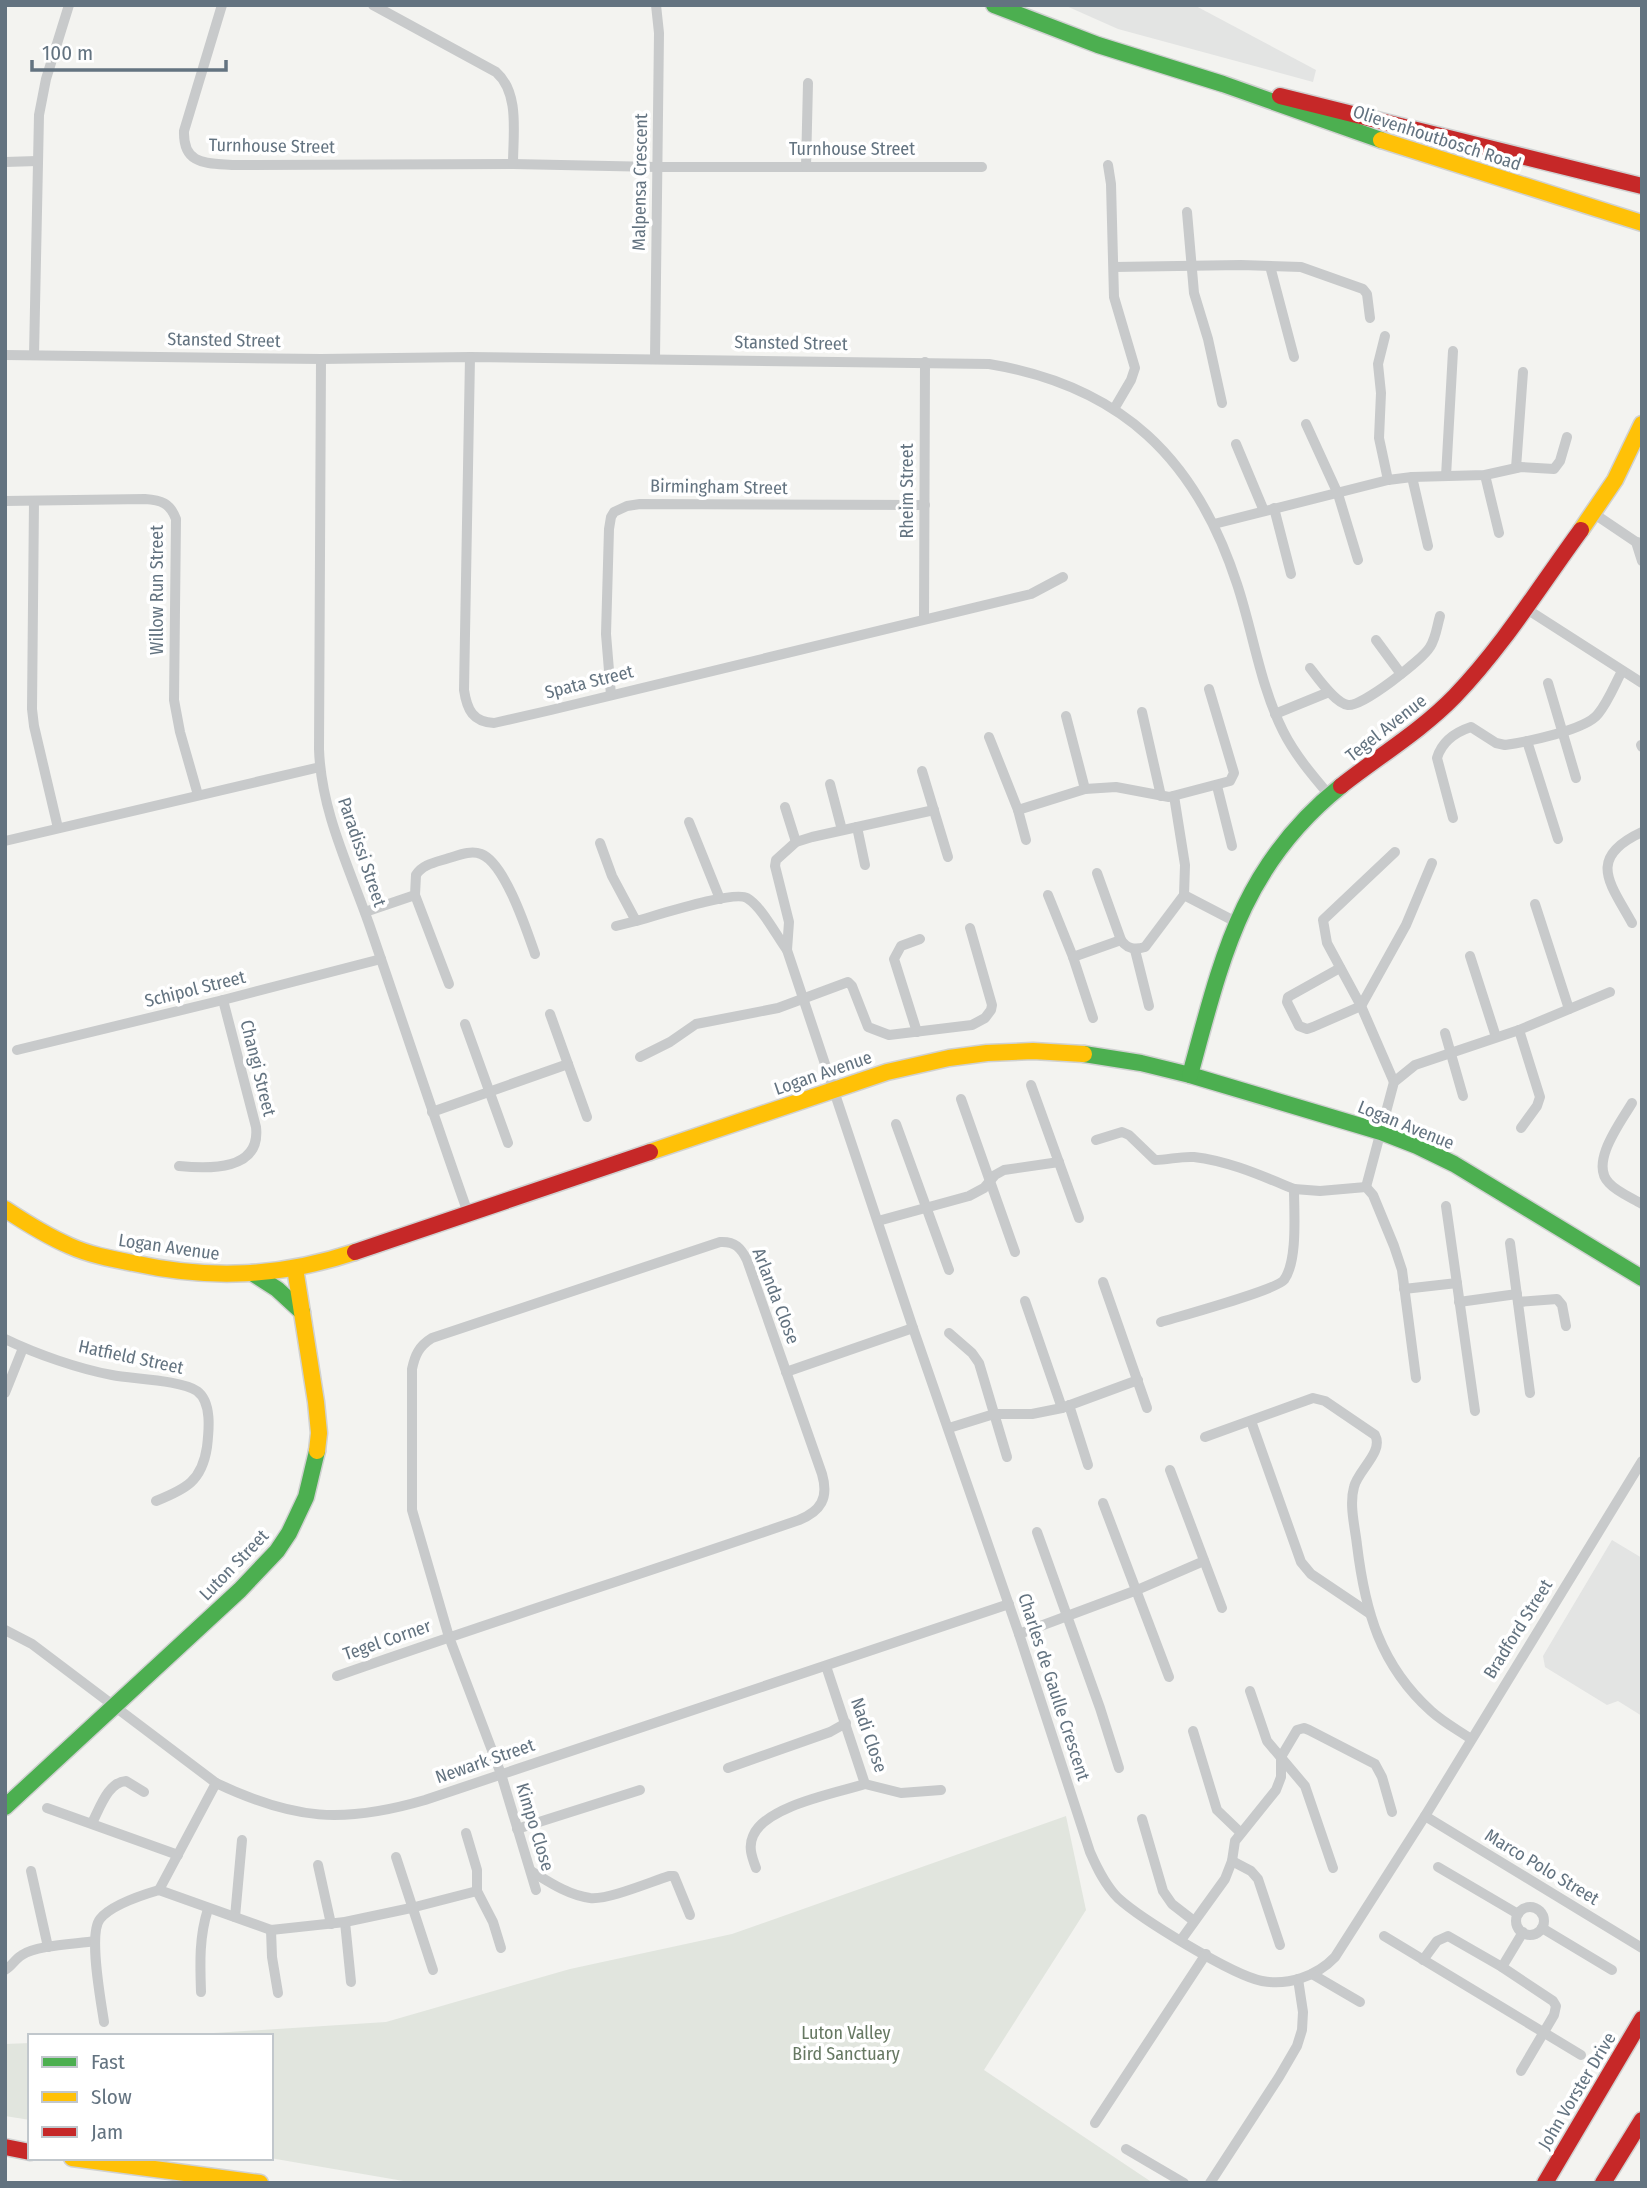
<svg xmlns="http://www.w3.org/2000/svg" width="1647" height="2188" font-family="'Fira Sans Condensed',sans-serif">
	<rect width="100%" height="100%" fill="#f3f3f0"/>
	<!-- built -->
	<g fill="#e3e4e3">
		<path d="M1064 5H1194L1316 70 1313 82 1118 29Z"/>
		<path d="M1612 1540 1642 1558V1716L1618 1701 1607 1705 1545 1667 1543 1656Z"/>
	</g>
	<!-- green -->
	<g fill="#e1e5de">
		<path d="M1066 1816 1086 1910 984 2070 1153 2183H415L270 2158 271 2036H167L386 2022 570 1969 732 1934Z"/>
		<path d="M30 2043V2120L5 2116V2044Z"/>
	</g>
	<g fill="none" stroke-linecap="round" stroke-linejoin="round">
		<defs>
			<g id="fast">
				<path d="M994 5 1098 45 1223 84 1381 140"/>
				<path d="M1084 1054 1141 1063 1190 1075 1381 1132 1417 1146 1454 1164 1642 1278"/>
				<path d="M1190 1075C1222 958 1241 866 1341 786"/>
				<path d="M252 1273 277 1289 302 1312"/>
				<path d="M5 1807 240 1590 277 1551 289 1533 306 1497 317 1451"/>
			</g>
			<g id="slow">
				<path d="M1381 140 1642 223"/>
				<path d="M1581 530 1615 480 1642 424"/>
				<path d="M650 1152 887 1072 949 1058 987 1053 1033 1051 1084 1054"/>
				<path d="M5 1209C26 1223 47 1236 70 1246 90 1255 112 1259 133 1263 210 1280 280 1277 355 1252"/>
				<path d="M295 1268 316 1402 319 1433 317 1451"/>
				<path d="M72 2158 260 2183"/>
			</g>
			<g id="jam">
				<path d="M1280 96 1642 186"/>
				<path d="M1341 786C1379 756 1421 731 1455 696 1503 646 1540 586 1581 530"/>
				<path d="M355 1252 650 1152"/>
				<path d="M5 2147 30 2152"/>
				<path d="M1545 2183 1642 2019"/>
				<path d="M1603 2183 1642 2120"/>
			</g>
		</defs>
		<!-- fast casing -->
		<use href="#fast" stroke="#d0d1d1" stroke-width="19"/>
		<!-- slow casing -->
		<use href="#slow" stroke="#d0d1d1" stroke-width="19"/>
		<!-- jam casing -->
		<use href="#jam" stroke="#d0d1d1" stroke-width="19"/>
		<!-- street -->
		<g stroke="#c8cacb" stroke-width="10">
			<path d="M222 5 184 131C183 165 206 163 232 165L513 164 657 167H982"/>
			<path d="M373 5 496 72C520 93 513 134 513 164"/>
			<path d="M5 162 37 161"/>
			<path d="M1108 165 1111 184 1114 297 1135 368 1131 380 1114 409"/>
			<path d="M806 167 808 83"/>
			<path d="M1187 212 1194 293 1208 339 1222 403"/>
			<path d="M1270 266 1294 357"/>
			<path d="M1114 267 1241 265 1301 267 1363 289 1367 294 1370 318"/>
			<path d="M1385 336 1378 364 1381 393 1379 438 1388 480"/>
			<path d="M5 355 321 359 470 357 989 364C1121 386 1196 458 1237 584 1253 632 1260 685 1283 731 1295 755 1313 776 1330 796"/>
			<path d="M34 355 39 115 46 79 69 5"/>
			<path d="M470 357 464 690C467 710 473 722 494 723L551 710 1031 594 1063 577"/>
			<path d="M321 359 319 749C321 811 349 867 369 924 402 1020 434 1117 468 1213"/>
			<path d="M655 359 659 33 656 5"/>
			<path d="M1306 424 1338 494 1358 560"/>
			<path d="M1236 444 1264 511"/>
			<path d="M1516 468 1523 372"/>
			<path d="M1485 475 1499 533"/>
			<path d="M1446 476 1453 351"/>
			<path d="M1412 477 1428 546"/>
			<path d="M5 501 145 499C161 500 170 503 176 519L174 700 180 732 198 795"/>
			<path d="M34 501 32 709 34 726 58 828"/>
			<path d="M1274 508 1291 574"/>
			<path d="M1593 513 1636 542 1642 543"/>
			<path d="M1214 524 1388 480 1412 477 1485 475 1521 467 1554 469 1560 461 1567 437"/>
			<path d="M1636 542 1642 561"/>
			<path d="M1525 608 1642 683"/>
			<path d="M924 619 925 362"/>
			<path d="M1376 640 1401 674"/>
			<path d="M1310 668C1318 678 1335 703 1348 705 1362 707 1422 660 1430 647 1436 638 1437 626 1440 616"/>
			<path d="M1548 683 1576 778"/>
			<path d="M611 695 606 634 609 529 611 517 614 512 627 506 640 504 925 505"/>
			<path d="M1142 712 1161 796"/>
			<path d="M1275 714 1329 692"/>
			<path d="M1066 716 1085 789"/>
			<path d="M989 737 1018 810 1026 840"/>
			<path d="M1527 741 1558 839"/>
			<path d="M1641 745 1642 747"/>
			<path d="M922 771 948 857"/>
			<path d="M830 784 842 830"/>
			<path d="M1217 786 1232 846"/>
			<path d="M785 807 796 842"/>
			<path d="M1018 810 1085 789 1116 787 1169 797 1230 781 1234 773 1209 689"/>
			<path d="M1453 818 1437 758C1442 741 1456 732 1471 727L1496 743 1505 745C1526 742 1586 730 1598 714 1608 702 1615 684 1622 671"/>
			<path d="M689 822 720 899"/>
			<path d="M857 827 865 865"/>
			<path d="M5 841 320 767"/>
			<path d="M600 843 612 876 636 921C655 916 734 890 747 898 762 907 776 935 787 950L913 1328 1019 1634 1090 1852C1097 1868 1105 1885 1118 1898 1141 1919 1232 1975 1262 1981 1288 1986 1317 1976 1335 1957L1425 1816 1642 1461"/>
			<path d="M1097 873 1121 940C1127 949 1135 950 1145 947L1184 895 1185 865 1174 796"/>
			<path d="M415 895 449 984"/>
			<path d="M1048 895 1073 957 1093 1018"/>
			<path d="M1184 895 1236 922"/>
			<path d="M1535 904 1569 1009"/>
			<path d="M365 912 415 895 416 875C422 864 437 862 449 858 459 855 471 850 481 854 505 863 527 931 535 954"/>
			<path d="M1632 923C1610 883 1586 858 1642 832"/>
			<path d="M616 926 636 921"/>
			<path d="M787 950 789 922 775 866 776 860 796 842 812 837 934 810"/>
			<path d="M1135 950 1149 1006"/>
			<path d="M1470 956 1496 1037"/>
			<path d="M1073 957 1121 940"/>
			<path d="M1340 968 1288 997 1287 1002 1299 1026 1307 1029 1313 1027 1361 1006 1406 925 1432 863"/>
			<path d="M550 1014 587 1117"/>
			<path d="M465 1024 508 1143"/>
			<path d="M1519 1030 1540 1097 1537 1106 1521 1128"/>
			<path d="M917 1032 894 959 901 946 920 939"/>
			<path d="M1445 1033 1463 1096"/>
			<path d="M17 1050 223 1000 381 959"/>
			<path d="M640 1057 670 1042 696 1024 778 1008 848 982 852 986 868 1027 889 1035 972 1025 985 1018 991 1010 992 1005 970 928"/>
			<path d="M1394 1082 1361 1006 1327 943 1323 920 1395 852"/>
			<path d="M1031 1085 1079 1218"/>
			<path d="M961 1099 1015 1252"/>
			<path d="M1632 1103C1621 1122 1589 1163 1609 1183 1617 1192 1632 1198 1642 1204"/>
			<path d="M432 1112 568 1064"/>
			<path d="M896 1124 949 1270"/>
			<path d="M1096 1140 1122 1132 1129 1135 1155 1160C1168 1160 1181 1156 1194 1157 1229 1161 1262 1176 1294 1189 1294 1212 1298 1261 1284 1280 1276 1290 1181 1316 1161 1322"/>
			<path d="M179 1166C209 1169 261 1171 256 1127L223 1000"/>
			<path d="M1366 1187 1394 1082 1415 1065 1519 1030 1610 992"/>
			<path d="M1366 1187 1373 1195 1394 1246 1402 1270 1416 1378"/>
			<path d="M1294 1189 1320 1191 1366 1187"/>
			<path d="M1446 1206 1475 1411"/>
			<path d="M878 1221 969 1196 984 1188 995 1175 1004 1170 1059 1162"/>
			<path d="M1510 1243 1530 1393"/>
			<path d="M1103 1282 1147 1408"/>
			<path d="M1404 1289 1457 1283"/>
			<path d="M1025 1301 1062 1408"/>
			<path d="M1459 1302 1517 1294"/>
			<path d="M1518 1302 1557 1299 1562 1305 1566 1326"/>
			<path d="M949 1333 972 1353 979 1363 1007 1457"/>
			<path d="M5 1339C36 1354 79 1369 112 1375 133 1379 181 1380 197 1391 212 1402 209 1430 207 1447 202 1481 186 1489 156 1501"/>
			<path d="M786 1372 913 1328"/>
			<path d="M5 1393 23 1348"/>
			<path d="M1069 1405 1088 1465"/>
			<path d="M1251 1421 1301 1562 1311 1574 1369 1613"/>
			<path d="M949 1428 994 1414H1032L1062 1408 1138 1380"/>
			<path d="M1205 1437 1313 1398 1325 1401 1375 1435C1384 1452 1358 1470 1354 1487 1349 1505 1355 1527 1357 1545 1365 1611 1380 1665 1431 1711 1443 1722 1458 1730 1471 1739"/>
			<path d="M1170 1470 1222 1608"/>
			<path d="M1103 1503 1169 1677"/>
			<path d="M1037 1532 1100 1708 1119 1768"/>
			<path d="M5 1630 32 1644 216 1783C294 1820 343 1824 425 1800L1009 1604"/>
			<path d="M1019 1634 1137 1590 1204 1561"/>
			<path d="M826 1666 865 1784"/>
			<path d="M337 1676C491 1622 645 1573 799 1520 821 1511 829 1498 822 1474L747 1260C741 1248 735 1241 720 1242L432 1338C419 1346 415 1355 412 1369V1510L449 1637 501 1774 536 1890"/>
			<path d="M1250 1691 1267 1741 1305 1786 1333 1868"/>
			<path d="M1193 1731 1217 1810 1241 1833"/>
			<path d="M728 1768 830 1732 846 1723"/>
			<path d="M865 1784 901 1793 941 1790"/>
			<path d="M47 1808 178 1855"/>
			<path d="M1425 1816 1642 1948"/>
			<path d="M1142 1819 1163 1891 1172 1904 1194 1921"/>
			<path d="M92 1823C100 1808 108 1782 126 1781L144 1792"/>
			<path d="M517 1829 640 1790"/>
			<path d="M466 1833 477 1870V1891L493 1922 501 1948"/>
			<path d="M396 1857 433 1970"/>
			<path d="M1232 1861 1251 1871 1258 1879 1280 1945"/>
			<path d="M318 1865 331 1924"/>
			<path d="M1438 1867 1518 1914"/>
			<path d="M756 1868C752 1857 748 1847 753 1836 765 1806 836 1793 865 1784"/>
			<path d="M31 1871 48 1947"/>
			<path d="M531 1871C549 1882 568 1895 590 1898 608 1900 650 1882 669 1876H674L690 1915"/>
			<path d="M159 1890 216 1783"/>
			<circle cx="1530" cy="1921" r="14"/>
			<path d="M235 1917 242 1840"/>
			<path d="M345 1922 351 1982"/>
			<path d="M1542 1928 1612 1970"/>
			<path d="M271 1930 272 1957 278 1993"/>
			<path d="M1384 1936 1581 2055"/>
			<path d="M1181 1940 1225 1879 1232 1861 1235 1841 1276 1790 1281 1777V1757L1297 1730 1304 1728 1309 1730 1375 1764 1382 1777 1392 1812"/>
			<path d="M1423 1960 1437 1941 1448 1936 1502 1967 1553 2001 1556 2006 1554 2015 1521 2071"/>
			<path d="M1502 1967 1523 1932"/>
			<path d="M5 1970C12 1966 15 1959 22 1955 36 1945 77 1944 95 1941"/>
			<path d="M1312 1974 1360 2002"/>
			<path d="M201 1992C200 1963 199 1937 208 1909"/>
			<path d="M104 2022C101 2001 88 1934 100 1919 111 1905 142 1895 159 1890L271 1930 345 1922 411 1908 477 1891"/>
			<path d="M1095 2123 1206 1954"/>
			<path d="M1126 2149 1184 2183"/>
			<path d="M1210 2183 1279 2077 1297 2046 1302 2030 1303 2012 1298 1979"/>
		</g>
		<!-- fast -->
		<use href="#fast" stroke="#4caf50" stroke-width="16"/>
		<!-- slow -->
		<use href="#slow" stroke="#ffc107" stroke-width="16"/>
		<!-- jam -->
		<use href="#jam" stroke="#c62828" stroke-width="16"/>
	</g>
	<g text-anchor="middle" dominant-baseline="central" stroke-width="7" stroke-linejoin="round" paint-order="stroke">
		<!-- street labels -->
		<g font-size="18" fill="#637380" stroke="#fff">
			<text transform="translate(1437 138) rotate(18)">Olievenhoutbosch Road</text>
			<text transform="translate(272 146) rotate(1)">Turnhouse Street</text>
			<text x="852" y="149">Turnhouse Street</text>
			<text transform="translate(640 182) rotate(-89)">Malpensa Crescent</text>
			<text transform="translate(224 340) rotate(1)">Stansted Street</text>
			<text transform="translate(791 343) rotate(1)">Stansted Street</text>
			<text transform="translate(719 487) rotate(1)">Birmingham Street</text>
			<text transform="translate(907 491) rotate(-90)">Rheim Street</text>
			<text transform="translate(157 590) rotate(-90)">Willow Run Street</text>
			<text transform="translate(589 682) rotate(-14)">Spata Street</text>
			<text transform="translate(1386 728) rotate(-38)">Tegel Avenue</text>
			<text transform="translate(362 852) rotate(71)">Paradissi Street</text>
			<text transform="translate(195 989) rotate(-14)">Schipol Street</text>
			<text transform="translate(258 1068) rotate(76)">Changi Street</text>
			<text transform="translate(823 1073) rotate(-19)">Logan Avenue</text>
			<text transform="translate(1406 1125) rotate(22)">Logan Avenue</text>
			<text transform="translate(169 1247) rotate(8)">Logan Avenue</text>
			<text transform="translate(776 1296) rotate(69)">Arlanda Close</text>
			<text transform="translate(131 1357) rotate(12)">Hatfield Street</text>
			<text transform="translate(234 1565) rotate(-46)">Luton Street</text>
			<text transform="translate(1518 1629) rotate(-58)">Bradford Street</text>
			<text transform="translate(387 1640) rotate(-19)">Tegel Corner</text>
			<text transform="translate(1054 1687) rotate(72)">Charles de Gaulle Crescent</text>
			<text transform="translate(869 1735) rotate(71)">Nadi Close</text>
			<text transform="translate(485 1761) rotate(-19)">Newark Street</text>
			<text transform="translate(535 1827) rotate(73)">Kimpo Close</text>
			<text transform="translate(1542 1867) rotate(31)">Marco Polo Street</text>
			<text transform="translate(1577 2091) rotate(-59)">John Vorster Drive</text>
		</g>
		<!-- park labels -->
		<g font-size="18" fill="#667862" stroke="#fff">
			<text x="846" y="2033">Luton Valley<tspan x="846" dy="21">Bird Sanctuary</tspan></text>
		</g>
	</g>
	<!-- border -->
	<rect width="1647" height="2188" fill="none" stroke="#637380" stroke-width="14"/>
	<!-- legend -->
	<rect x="28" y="2034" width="245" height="126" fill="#ffffff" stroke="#c1c7cc" stroke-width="2"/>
	<rect x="42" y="2057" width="35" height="10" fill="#4caf50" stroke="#c1c7cc" stroke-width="2"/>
	<text x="91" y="2069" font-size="21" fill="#637380">Fast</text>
	<rect x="42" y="2092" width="35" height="10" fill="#ffc107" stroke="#c1c7cc" stroke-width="2"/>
	<text x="91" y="2104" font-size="21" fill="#637380">Slow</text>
	<rect x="42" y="2127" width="35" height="10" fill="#c62828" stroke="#c1c7cc" stroke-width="2"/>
	<text x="91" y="2139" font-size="21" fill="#637380">Jam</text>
	<!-- scale -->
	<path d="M32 60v10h194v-10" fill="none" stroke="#637380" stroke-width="3.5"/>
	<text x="42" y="60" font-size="21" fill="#637380" stroke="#ffffff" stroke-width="5" paint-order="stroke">100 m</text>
</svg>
